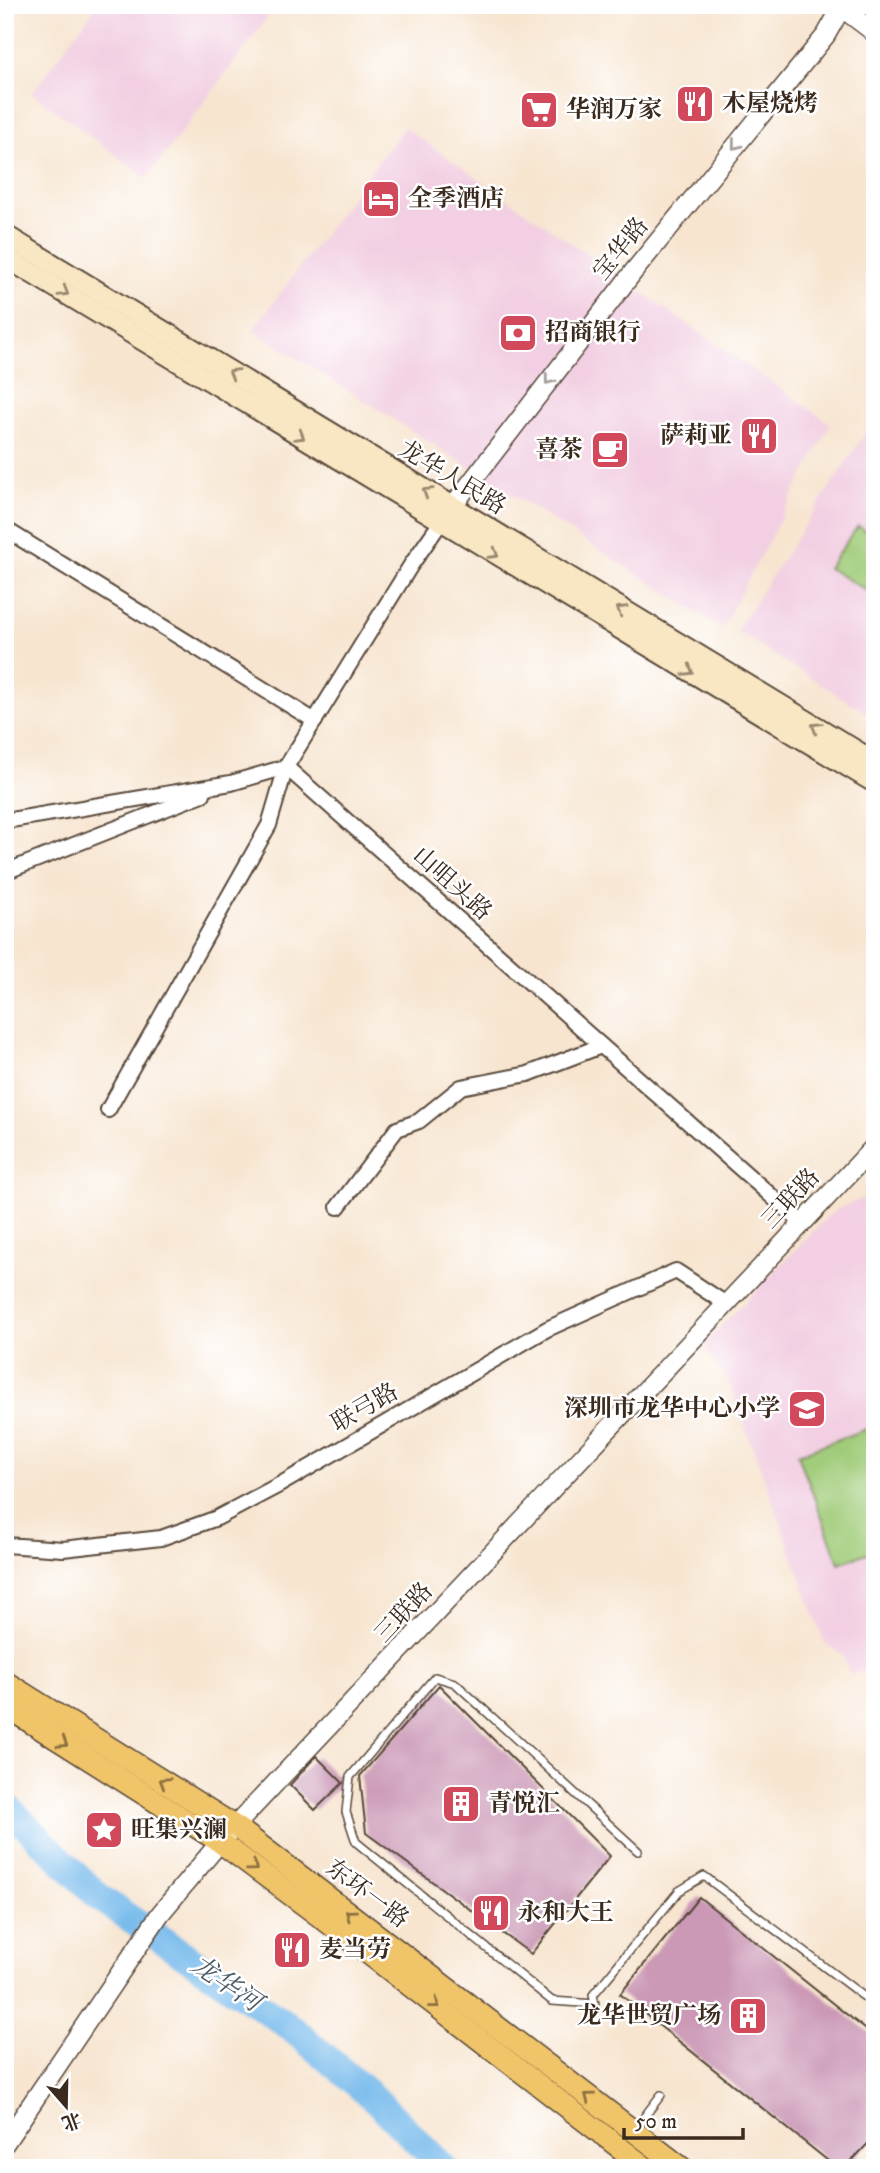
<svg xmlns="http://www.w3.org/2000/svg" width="880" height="2173" font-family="'IM FELL DW Pica','Noto Serif SC',serif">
	<rect width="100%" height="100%" fill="#fff"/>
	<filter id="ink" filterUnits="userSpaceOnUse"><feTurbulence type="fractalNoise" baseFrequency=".0143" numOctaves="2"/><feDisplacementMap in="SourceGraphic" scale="14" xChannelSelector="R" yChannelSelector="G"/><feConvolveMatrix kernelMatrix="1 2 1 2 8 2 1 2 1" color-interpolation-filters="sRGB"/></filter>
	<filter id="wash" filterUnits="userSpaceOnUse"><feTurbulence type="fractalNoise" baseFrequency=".00686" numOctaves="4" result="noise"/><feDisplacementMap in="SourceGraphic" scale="28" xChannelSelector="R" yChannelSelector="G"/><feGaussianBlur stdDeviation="1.57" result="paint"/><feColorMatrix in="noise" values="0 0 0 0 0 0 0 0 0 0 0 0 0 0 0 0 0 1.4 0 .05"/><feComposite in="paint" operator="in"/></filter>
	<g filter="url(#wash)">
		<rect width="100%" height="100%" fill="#f7e5d0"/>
		<!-- built -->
		<g fill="#f2cfe2">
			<path d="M97 5H277L147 178 32 93Z"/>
			<path d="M404 127 831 424 722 628 253 330Z"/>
			<path d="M875 418V718L736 631Z"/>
			<path d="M875 1193V1668L850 1675 843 1655 825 1644 728 1380 703 1345 827 1217 840 1208Z"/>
		</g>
		<!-- green -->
		<g fill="#a0cc79" stroke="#6e7b4c" stroke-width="2">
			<path d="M858 526 875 537V595L828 568Z"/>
			<path d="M872 1427 875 1435V1550L839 1563 798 1454Z"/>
		</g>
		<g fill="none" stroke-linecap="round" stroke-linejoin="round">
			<!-- river -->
			<path stroke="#75b9eb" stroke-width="28" d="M5 1805 100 1898 289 2026 377 2101 444 2168"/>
		</g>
		<g id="blocks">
			<!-- building -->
			<g fill="#cb98b6">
				<path d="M439 1685 610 1856 531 1954 366 1833 360 1776Z"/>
				<path d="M316 1756 343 1783 315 1810 290 1785Z"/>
				<path d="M699 1897 875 2037V2136L845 2168H837L620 1994Z"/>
			</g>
		</g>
	</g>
	<g filter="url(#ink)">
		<use href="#blocks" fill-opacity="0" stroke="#574639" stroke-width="2"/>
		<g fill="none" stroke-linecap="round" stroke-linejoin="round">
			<defs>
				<g id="service">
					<path d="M638 1851 455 1683 435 1677 350 1777 346 1812 356 1842 552 2001 595 2004 593 1995 679 1891 704 1876 875 2005"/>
					<path d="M634 2130 661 2095"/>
				</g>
				<g id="minor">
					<path d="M5 529 315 721"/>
					<path d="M5 821 231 783 286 767 802 1223"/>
					<path d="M5 872 203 794"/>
					<path d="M108 1110 269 825 286 767 411 565 441 522"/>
					<path d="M338 1207 397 1129 419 1121 461 1087 528 1074 601 1046"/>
					<path d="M5 1545 63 1549 161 1538 217 1518 281 1484 547 1329 676 1271 726 1304"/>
				</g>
				<g id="tertiary">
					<path d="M838 5 875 33"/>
					<path d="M445 516 634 271 826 35 843 5"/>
					<path d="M5 2143 160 1914 220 1842 875 1146"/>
				</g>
				<g id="secondary">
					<path d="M5 235 875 762"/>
					<path d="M5 257 875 783"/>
				</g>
				<g id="primary">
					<path d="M5 1682 236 1827 682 2168"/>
					<path d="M5 1706 220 1842 338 1930 646 2168"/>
				</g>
			</defs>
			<!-- service casing -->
			<use href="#service" stroke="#574639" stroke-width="10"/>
			<!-- minor casing -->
			<use href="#minor" stroke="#574639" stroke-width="18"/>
			<!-- tertiary casing -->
			<use href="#tertiary" stroke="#574639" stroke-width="21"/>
			<!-- secondary casing -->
			<use href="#secondary" stroke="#574639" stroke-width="23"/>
			<!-- primary casing -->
			<use href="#primary" stroke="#574639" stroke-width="24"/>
			<!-- service -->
			<use href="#service" stroke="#fff" stroke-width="7"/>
			<!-- minor -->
			<use href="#minor" stroke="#fff" stroke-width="14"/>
			<!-- tertiary -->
			<use href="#tertiary" stroke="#fff" stroke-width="18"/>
			<!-- secondary -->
			<use href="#secondary" stroke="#f9e7c3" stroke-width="19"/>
			<!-- primary -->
			<use href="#primary" stroke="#f0c469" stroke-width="21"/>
		</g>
		<!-- one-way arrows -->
		<defs><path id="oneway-chevron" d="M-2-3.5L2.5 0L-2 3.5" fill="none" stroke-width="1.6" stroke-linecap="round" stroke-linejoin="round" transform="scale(1.75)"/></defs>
		<g stroke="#a79f9a">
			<use href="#oneway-chevron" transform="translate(736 145) rotate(129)"/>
			<use href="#oneway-chevron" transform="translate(549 380) rotate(128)"/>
		</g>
		<g stroke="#9a8870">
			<use href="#oneway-chevron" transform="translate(64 292) rotate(31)"/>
			<use href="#oneway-chevron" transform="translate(233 373) rotate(-149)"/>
			<use href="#oneway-chevron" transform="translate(300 436) rotate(31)"/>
			<use href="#oneway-chevron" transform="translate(427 492) rotate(-148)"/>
			<use href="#oneway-chevron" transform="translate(494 554) rotate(31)"/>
			<use href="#oneway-chevron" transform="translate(621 610) rotate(-149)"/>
			<use href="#oneway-chevron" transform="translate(689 671) rotate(31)"/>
			<use href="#oneway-chevron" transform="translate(816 727) rotate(-149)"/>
		</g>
		<g stroke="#8c6f40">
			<use href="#oneway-chevron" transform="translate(63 1743) rotate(32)"/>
			<use href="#oneway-chevron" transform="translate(164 1782) rotate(-148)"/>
			<use href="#oneway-chevron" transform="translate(253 1867) rotate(37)"/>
			<use href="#oneway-chevron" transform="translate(350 1914) rotate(-143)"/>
			<use href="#oneway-chevron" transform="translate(435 2004) rotate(38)"/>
			<use href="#oneway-chevron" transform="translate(589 2097) rotate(-143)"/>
		</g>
	</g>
	<!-- icons -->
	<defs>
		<symbol id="restaurant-square" viewBox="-11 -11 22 22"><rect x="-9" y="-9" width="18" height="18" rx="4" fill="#d1495b" stroke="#fff"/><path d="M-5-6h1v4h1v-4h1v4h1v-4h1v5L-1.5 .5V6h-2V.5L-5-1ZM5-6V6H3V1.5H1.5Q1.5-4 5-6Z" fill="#fff"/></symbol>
		<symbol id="supermarket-square" viewBox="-11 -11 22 22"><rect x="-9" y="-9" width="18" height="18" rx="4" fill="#d1495b" stroke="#fff"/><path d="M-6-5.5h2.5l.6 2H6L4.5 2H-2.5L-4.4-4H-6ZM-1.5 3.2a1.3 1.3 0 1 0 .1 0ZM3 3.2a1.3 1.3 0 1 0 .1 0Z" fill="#fff"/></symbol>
		<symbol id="hotel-square" viewBox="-11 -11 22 22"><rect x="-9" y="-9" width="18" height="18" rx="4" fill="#d1495b" stroke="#fff"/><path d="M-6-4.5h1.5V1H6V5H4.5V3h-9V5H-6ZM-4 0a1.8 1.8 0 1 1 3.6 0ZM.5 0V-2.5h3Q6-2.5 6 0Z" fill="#fff"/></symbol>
		<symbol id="bank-square" viewBox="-11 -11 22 22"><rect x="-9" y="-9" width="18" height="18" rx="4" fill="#d1495b" stroke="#fff"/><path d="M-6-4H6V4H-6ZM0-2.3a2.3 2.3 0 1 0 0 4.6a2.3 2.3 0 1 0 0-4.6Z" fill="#fff"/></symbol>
		<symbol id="cafe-square" viewBox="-11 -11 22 22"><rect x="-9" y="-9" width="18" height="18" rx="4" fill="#d1495b" stroke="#fff"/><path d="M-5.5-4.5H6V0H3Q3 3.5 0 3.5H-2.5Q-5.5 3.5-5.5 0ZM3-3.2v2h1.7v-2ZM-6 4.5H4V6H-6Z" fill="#fff"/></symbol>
		<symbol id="school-square" viewBox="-11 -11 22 22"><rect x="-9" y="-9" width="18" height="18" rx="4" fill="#d1495b" stroke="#fff"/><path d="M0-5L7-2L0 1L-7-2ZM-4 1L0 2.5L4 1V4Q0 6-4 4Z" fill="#fff"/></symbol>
		<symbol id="building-square" viewBox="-11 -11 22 22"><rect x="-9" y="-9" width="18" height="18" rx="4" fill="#d1495b" stroke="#fff"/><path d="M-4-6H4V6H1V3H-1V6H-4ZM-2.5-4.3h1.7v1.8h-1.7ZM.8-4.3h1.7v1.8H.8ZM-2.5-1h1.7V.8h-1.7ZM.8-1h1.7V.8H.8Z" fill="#fff"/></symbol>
		<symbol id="sight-square" viewBox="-11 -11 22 22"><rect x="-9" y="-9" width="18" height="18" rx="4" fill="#d1495b" stroke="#fff"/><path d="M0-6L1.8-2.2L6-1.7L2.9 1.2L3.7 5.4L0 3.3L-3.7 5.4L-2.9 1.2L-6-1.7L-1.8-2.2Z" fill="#fff"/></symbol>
	</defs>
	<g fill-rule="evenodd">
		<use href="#restaurant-square" x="673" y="82" width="44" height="44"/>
		<use href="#supermarket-square" x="517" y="88" width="44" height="44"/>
		<use href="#hotel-square" x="359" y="177" width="44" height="44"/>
		<use href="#bank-square" x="496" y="311" width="44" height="44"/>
		<use href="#restaurant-square" x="737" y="414" width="44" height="44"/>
		<use href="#cafe-square" x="588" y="428" width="44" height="44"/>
		<use href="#school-square" x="785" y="1387" width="44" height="44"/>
		<use href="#building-square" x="439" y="1782" width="44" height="44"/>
		<use href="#sight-square" x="82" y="1808" width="44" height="44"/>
		<use href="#restaurant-square" x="469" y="1891" width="44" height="44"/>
		<use href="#restaurant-square" x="270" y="1928" width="44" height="44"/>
		<use href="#building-square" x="726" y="1994" width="44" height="44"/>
	</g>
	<g text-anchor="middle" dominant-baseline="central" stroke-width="5" stroke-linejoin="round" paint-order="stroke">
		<!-- poi labels -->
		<g font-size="24" font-weight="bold" fill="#3b2a1e" stroke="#fff" text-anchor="start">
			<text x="722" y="104">木屋烧烤</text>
			<text x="566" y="110">华润万家</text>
			<text x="408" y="199">全季酒店</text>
			<text x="545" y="333">招商银行</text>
			<text x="732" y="436" text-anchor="end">萨莉亚</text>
			<text x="583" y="450" text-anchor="end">喜茶</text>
			<text x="780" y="1409" text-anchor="end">深圳市龙华中心小学</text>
			<text x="488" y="1804">青悦汇</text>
			<text x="131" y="1830">旺集兴澜</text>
			<text x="518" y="1913">永和大王</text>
			<text x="319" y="1950">麦当劳</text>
			<text x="721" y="2016" text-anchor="end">龙华世贸广场</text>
		</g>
		<!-- street labels -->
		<g font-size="24" fill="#3b2a1e" stroke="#fff">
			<text transform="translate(621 249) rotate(-51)">宝华路</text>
			<text transform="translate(452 478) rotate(31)">龙华人民路</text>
			<text transform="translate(452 884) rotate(42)">山咀头路</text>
			<text transform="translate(791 1199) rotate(-47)">三联路</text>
			<text transform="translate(365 1408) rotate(-30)">联弓路</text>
			<text transform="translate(404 1613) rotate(-47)">三联路</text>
			<text transform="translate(367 1894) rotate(37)">东环一路</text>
		</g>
		<!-- water labels -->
		<g font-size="26" font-style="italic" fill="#4f5c66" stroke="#fff">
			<text transform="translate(226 1984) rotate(34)">龙华河</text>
		</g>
	</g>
	<!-- margin -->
	<rect width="880" height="2173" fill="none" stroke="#fff" stroke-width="28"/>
	<!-- north arrow -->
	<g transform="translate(66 2106) rotate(160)" stroke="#ffffff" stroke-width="5" paint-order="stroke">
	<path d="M0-5L12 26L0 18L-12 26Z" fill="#3b2a1e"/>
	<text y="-10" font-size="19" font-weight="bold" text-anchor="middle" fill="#3b2a1e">北</text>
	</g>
	<!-- scale -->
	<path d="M624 2128v10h119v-10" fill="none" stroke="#3b2a1e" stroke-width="3.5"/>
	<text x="635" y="2128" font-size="21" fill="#3b2a1e" stroke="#ffffff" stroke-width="5" paint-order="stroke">50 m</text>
</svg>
